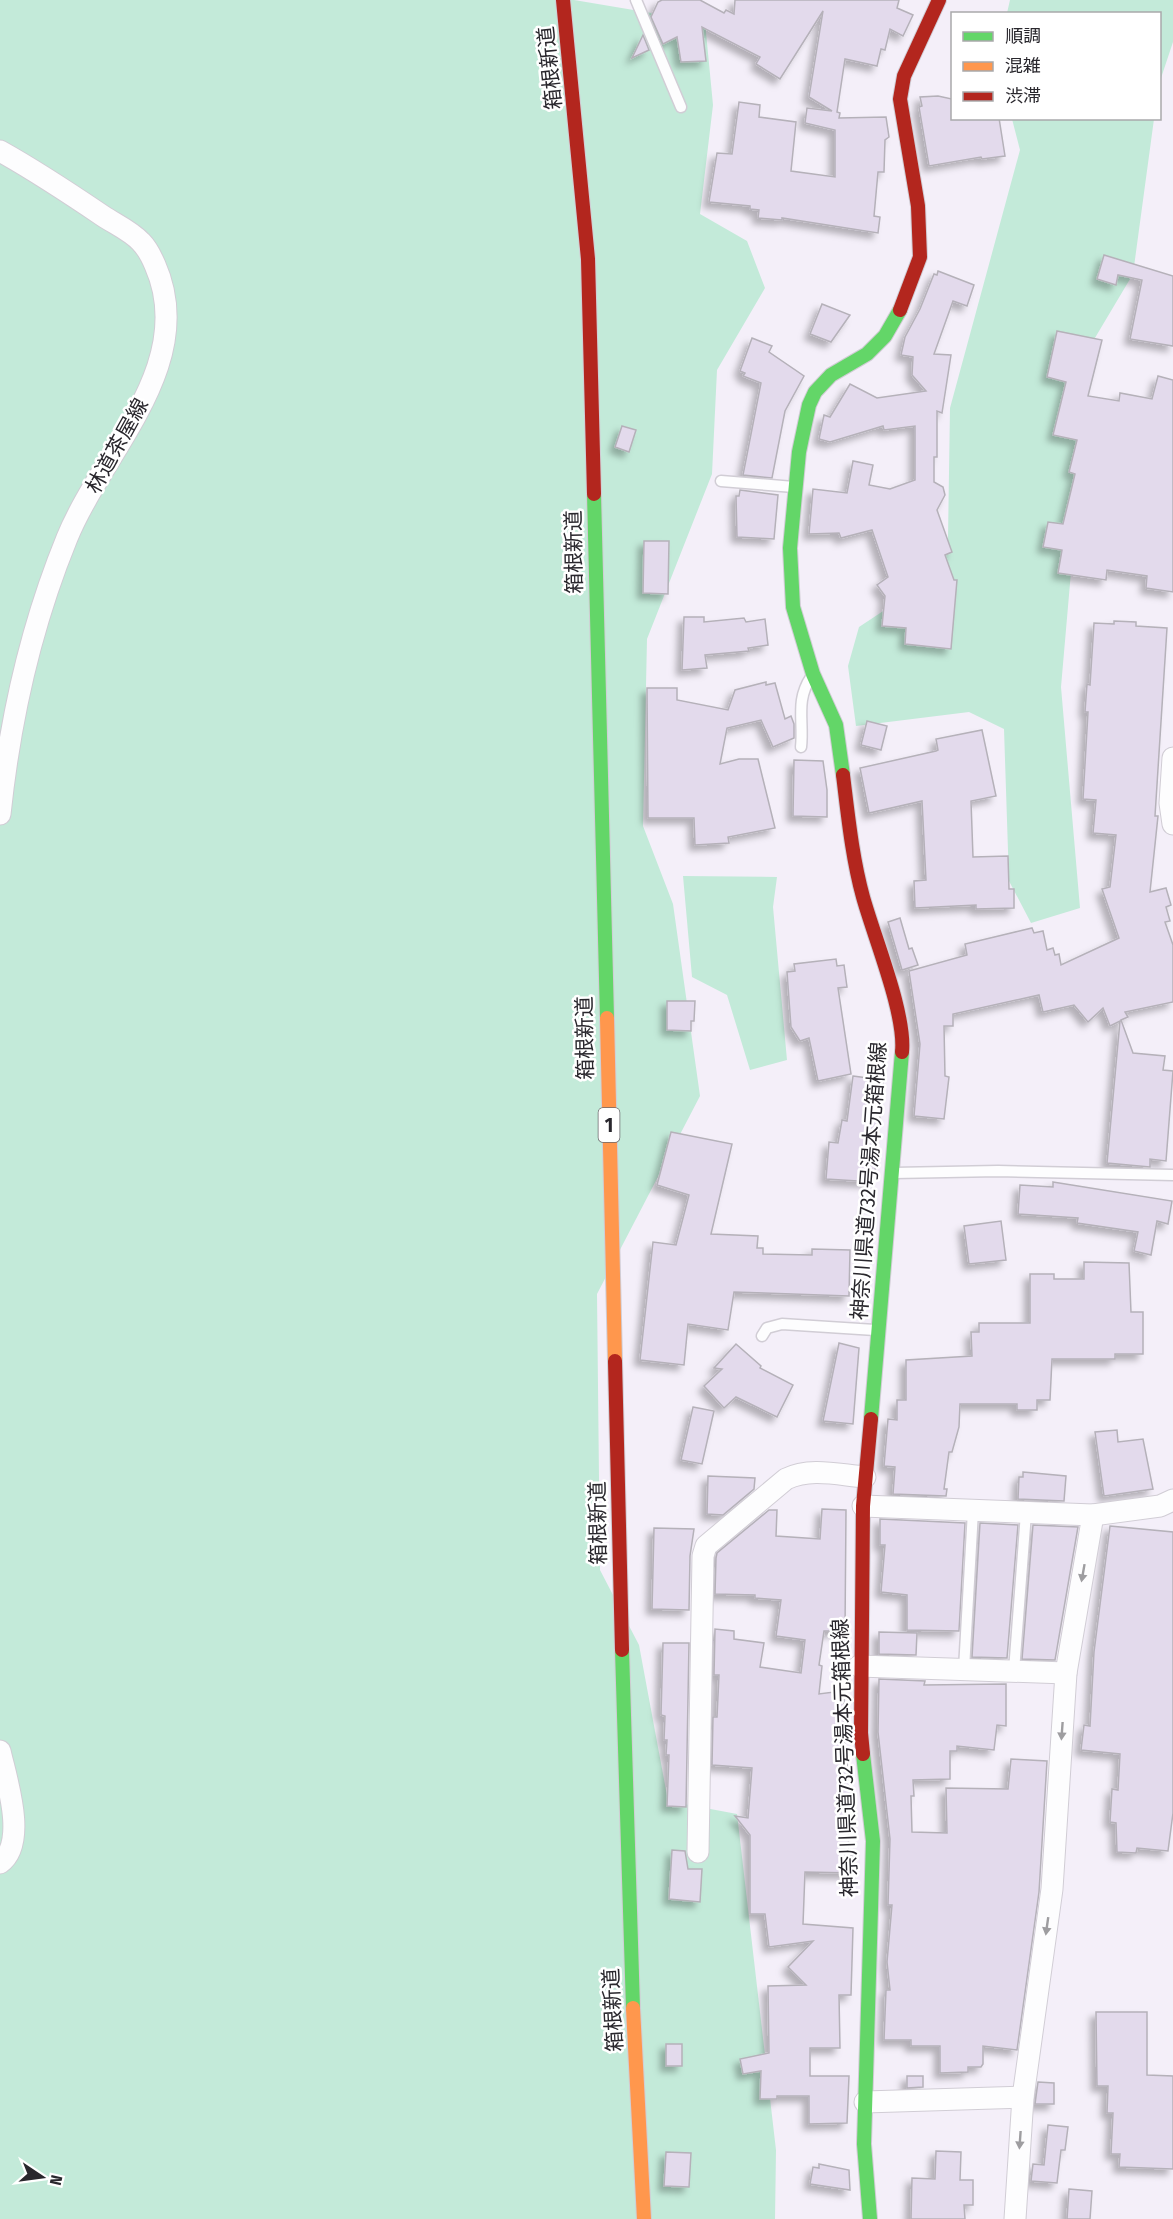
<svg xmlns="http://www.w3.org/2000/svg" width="1173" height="2219" font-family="'Fira Sans Condensed','Noto Sans JP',sans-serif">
	<defs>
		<filter id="shadow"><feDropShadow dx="-5.5" dy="5.5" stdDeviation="3" flood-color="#0004"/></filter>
	</defs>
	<rect width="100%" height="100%" fill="#f4eff9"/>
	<!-- green -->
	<g fill="#c3ead9">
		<path d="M0 0H574L705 22 713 105 700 214 747 241 765 288 717 370 712 474 647 639 643 826 673 904 700 1096 597 1294 600 1570 639 1645 668 1801 737 1814 776 2150 775 2219H0Z"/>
		<path d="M1010 0H1173V42L1160 81V14L1007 13Z"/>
		<path d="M1012 119H1154L1133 274 1083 358 1079 480 1061 687 1080 908 1031 923 1009 881 1004 729 969 712 856 726 848 666 859 627 921 586 948 538 950 408 1020 150Z"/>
		<path d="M683 876 777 877 773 907 787 1060 750 1070 727 995 692 977Z"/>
	</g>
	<!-- building -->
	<g fill="#e3daec" stroke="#b5b1b9" stroke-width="1.5" filter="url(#shadow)">
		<path d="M662 0H700L724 13 726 10 734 14 735 0H899L897 8 913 15 903 36 890 29 885 50 881 49 877 66 845 59 837 112 840 113 839 118 886 117 889 137 885 140 884 172H878L874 216 880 217 878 233 782 218V220L758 218 759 210 750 209V206L709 202 717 153 732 154 739 102 760 105 759 117 796 122 791 171 835 177V130L805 123 807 108 832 111 809 97 823 11 780 79 756 64 760 57 702 27 706 61 681 62 677 37 663 44 651 17 658 2Z"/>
		<path d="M643 35 649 50 632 58Z"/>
		<path d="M938 96 952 99V118H999L1005 156 982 159 981 157 929 166 919 107 922 106 920 97Z"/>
		<path d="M1104 255 1173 276V346L1130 339 1142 280 1118 275 1116 285 1097 279Z"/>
		<path d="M938 271 974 285 967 306 953 301 934 354 951 355 942 413 937 411V457H934V482L943 487 945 495 937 510 952 552 945 555 954 580H957L951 649 905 644 906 628 882 626 885 596 877 585 888 577 872 530 841 538 839 533 809 534 813 489 847 493 853 461 873 465 869 485 890 489 915 480V426L884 430 883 426 830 442 819 439 824 415 830 417 850 384 877 398 926 391 912 375 913 357 901 355 905 337 920 309 934 274 937 275Z"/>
		<path d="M822 304 850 315 831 342 810 334Z"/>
		<path d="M1057 331 1102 340 1088 396 1119 401 1120 393 1152 399 1158 376 1173 380V592L1146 588 1147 576 1107 570 1106 580 1058 573 1062 550 1043 547 1048 522 1063 524 1075 474 1069 472 1077 440 1053 435 1066 382 1047 377Z"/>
		<path d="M752 338 772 346 769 352 804 376 785 411 772 478 743 475 761 383 743 376 745 373 740 371Z"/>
		<path d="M622 426 636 430 629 452 615 447Z"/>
		<path d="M740 490 778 495 774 539 737 537 736 496H739Z"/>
		<path d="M644 541H669L668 594 643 593Z"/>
		<path d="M684 617H704V622L744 618 746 622 765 619 768 645 748 648 749 651 705 655 707 668 682 670Z"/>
		<path d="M1114 621 1136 622V626L1167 628 1155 816H1158L1150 892 1166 888 1171 905 1166 907 1170 921 1165 922 1173 945V1002L1125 1012 1128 1017 1121 1020 1133 1053 1165 1056 1163 1070 1173 1071 1166 1161 1150 1159V1167L1107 1163 1120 1021 1110 1026 1103 1008 1088 1022 1074 1005 1043 1012 1039 995 953 1014V1026H944L945 1076 949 1077 944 1119 914 1116 920 1044 909 971 967 955 965 944 1032 928 1034 933 1043 931 1047 950 1053 948 1055 955 1059 954 1061 965 1119 938 1102 889 1110 887 1116 835 1093 833 1096 800 1083 799 1088 712H1085L1087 684 1090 685 1094 623 1114 624Z"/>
		<path d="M766 682V685L775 683 785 719 791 716 794 724V738L773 747 761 720 727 728 720 764 739 759H758L775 828 728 837 729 843 695 845 694 818H648L647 688H677V700L728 710 735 690Z"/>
		<path d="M867 721 887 726 881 750 861 745Z"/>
		<path d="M982 730 996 796 971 801 973 857 1008 856 1009 889H1014V908L976 909V905L915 908 914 881 926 880 922 801 869 813 860 768 936 751 938 750 936 739Z"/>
		<path d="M794 760 823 761 827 790V817L793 816Z"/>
		<path d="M900 918 909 949 912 948 918 965 902 970 888 922Z"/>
		<path d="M836 959 837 966 844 965 847 987 838 988 851 1074 818 1081 809 1038 800 1041 791 1027 787 972 795 971 794 964Z"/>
		<path d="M667 1001H695L694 1021H691V1031L667 1030Z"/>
		<path d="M853 1076 883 1080 874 1182 826 1179 829 1142 838 1143 842 1120 847 1121Z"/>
		<path d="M671 1132 732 1144 711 1234 758 1236 757 1248H763V1254L812 1255V1249L850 1250 849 1296 734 1292 728 1330 688 1324 684 1365 640 1360 653 1242 676 1245 689 1195 657 1185Z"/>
		<path d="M1053 1182 1172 1201 1168 1224 1157 1221 1151 1255 1134 1251 1138 1232 1077 1223 1078 1218 1018 1214 1020 1185 1053 1187Z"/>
		<path d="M1001 1221 1006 1260 969 1264 964 1226Z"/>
		<path d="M1084 1262 1129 1263 1131 1312H1143V1354H1115V1359H1052L1050 1400H1037V1410H1017V1404H960L959 1427 952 1452H949L944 1489H947L946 1496 893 1494 895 1467 884 1466 888 1419 897 1420V1400H906V1360L972 1356 971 1332H979V1323H1030V1274H1054V1279H1084Z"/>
		<path d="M839 1343 859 1348 853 1424 823 1421Z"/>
		<path d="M736 1344 761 1366 760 1368 793 1385 777 1417 736 1397 724 1408 704 1386 722 1369 714 1368Z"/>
		<path d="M693 1407 714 1411 702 1464 681 1460Z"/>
		<path d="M1117 1430 1118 1442 1143 1439 1153 1489 1104 1496 1095 1432Z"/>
		<path d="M1023 1472 1066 1476 1064 1501 1018 1499 1019 1477H1023Z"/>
		<path d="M708 1476 755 1478 754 1489 723 1515 707 1514Z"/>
		<path d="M822 1509 846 1510 845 1631H824L819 1665 822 1666 819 1694 834 1692 835 1696 844 1695V1735L854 1824H849L848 1856H855V1873L805 1872 803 1924 853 1928 851 1995H839L840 2048H810V2076H849L847 2123 809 2124V2096H777V2099H760L761 2071 743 2074 740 2059 769 2053 768 1986 806 1985 788 1967 813 1941 769 1947 765 1914H750V1835L735 1816 748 1818 752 1768 712 1765 713 1717H717L719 1675H714L715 1629 734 1631V1639L764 1643 760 1667 801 1673 805 1640 776 1636 781 1600 755 1598V1595L715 1594 716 1558 717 1553 769 1510H777L776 1536 820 1539Z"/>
		<path d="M880 1519 965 1523 959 1631 907 1630V1595L881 1592 885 1545H880Z"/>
		<path d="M980 1523 1018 1525 1007 1658 972 1657Z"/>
		<path d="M1033 1525 1078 1527 1055 1660 1022 1659Z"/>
		<path d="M1110 1526 1173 1532V1813L1168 1851 1137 1848 1136 1853 1117 1852 1116 1823 1110 1822 1112 1789 1118 1790 1120 1754 1081 1750 1084 1725 1090 1726 1094 1652Z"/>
		<path d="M654 1528 694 1529 690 1556 689 1610 652 1609Z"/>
		<path d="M879 1632 917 1633 916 1655 879 1654Z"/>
		<path d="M663 1643H689L686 1807 667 1806 669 1755H666L667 1740H664L665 1716 661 1715Z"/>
		<path d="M879 1679 925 1681 924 1685 1006 1684V1726L997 1725 994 1750 957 1746V1751H950V1779L913 1780 914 1796H911L912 1832 947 1833 946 1788 1008 1789 1011 1759 1047 1761 1039 1892 1017 2050 983 2046V2064L981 2067H968V2072L940 2073V2046H911V2040H884L886 1990H890L887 1962 892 1905H888L890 1839 878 1732Z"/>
		<path d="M672 1850 685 1851 688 1869H702L700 1902 669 1899Z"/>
		<path d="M1096 2012H1147V2075L1173 2076V2169L1119 2167 1120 2154H1111L1113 2113H1107L1108 2086H1097Z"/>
		<rect x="666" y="2044" width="16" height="22"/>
		<path d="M907 2076H923V2087L907 2088Z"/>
		<path d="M1038 2082 1054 2083V2104H1035Z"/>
		<path d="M1048 2125 1068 2127 1065 2150H1061L1057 2183 1031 2181 1033 2164 1044 2165Z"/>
		<path d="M936 2151 961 2152 960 2180H973V2205H964L965 2219H911L912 2178 935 2179Z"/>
		<path d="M666 2152 691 2153 689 2187 664 2186Z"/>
		<path d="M819 2164 849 2170 850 2190 810 2184 813 2167 819 2168Z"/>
		<path d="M1069 2189 1092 2191 1090 2219H1067Z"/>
	</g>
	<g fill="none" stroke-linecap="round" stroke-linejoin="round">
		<defs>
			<g id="lane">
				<path d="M636 0 681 107"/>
				<path d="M721 481 794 487"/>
				<path d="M801 747C804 721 795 701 811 677"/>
				<path d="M894 1173 998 1171 1173 1175"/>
				<path d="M762 1336 767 1328 782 1324 875 1330"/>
				<path d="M964 1669 973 1511"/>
				<path d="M1014 1671 1026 1513"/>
			</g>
			<g id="street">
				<path d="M0 151C36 171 69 193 103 216 115 224 131 231 141 242 146 247 152 258 155 265 199 364 102 452 67 538 31 626 10 719 0 814"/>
				<path d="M1173 758 1170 803 1173 824"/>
				<path d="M863 1506 1093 1515 1160 1506 1173 1500"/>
				<path d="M859 1666 1066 1673"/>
				<path d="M0 1751C6 1778 28 1843 0 1863"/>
				<path d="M698 1852 703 1556 706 1546 786 1479C811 1467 839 1475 865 1477"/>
				<path d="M865 2102 1023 2097"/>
				<path d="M1015 2219 1023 2097 1052 1889 1066 1673 1093 1515"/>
			</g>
			<g id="fast">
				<path d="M594 494 607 1018"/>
				<path d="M843 775 836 725 813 674 793 607 790 548 799 452 809 405 815 392 831 375 867 354 885 336 900 310"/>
				<path d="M871 1419 902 1052"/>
				<path d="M622 1650 633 2008"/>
				<path d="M863 1754 873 1841 864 2144 870 2219"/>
			</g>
			<g id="slow">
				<path d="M607 1018 615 1361"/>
				<path d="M633 2008 644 2219"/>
			</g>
			<g id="jam">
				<path d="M563 0 588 259 594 494"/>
				<path d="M900 310 920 257 918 206 900 99 904 76 939 0"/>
				<path d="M843 775C848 815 852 857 863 897 874 937 906 1014 902 1052"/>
				<path d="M615 1361 622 1650"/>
				<path d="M863 1754 861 1733 863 1506 871 1419"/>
			</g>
		</defs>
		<!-- lane casing -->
		<use href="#lane" stroke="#d1cdd5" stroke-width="13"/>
		<!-- street casing -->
		<use href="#street" stroke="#d1cdd5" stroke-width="23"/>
		<!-- fast casing -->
		<use href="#fast" stroke="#d1cdd5" stroke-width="16"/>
		<!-- slow casing -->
		<use href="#slow" stroke="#d1cdd5" stroke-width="16"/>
		<!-- jam casing -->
		<use href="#jam" stroke="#d1cdd5" stroke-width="16"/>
		<!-- lane -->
		<use href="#lane" stroke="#fdfdfe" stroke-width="10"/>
		<!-- street -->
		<use href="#street" stroke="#fdfdfe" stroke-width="21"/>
		<!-- fast -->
		<use href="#fast" stroke="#63d668" stroke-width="14"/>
		<!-- slow -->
		<use href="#slow" stroke="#ff974d" stroke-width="14"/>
		<!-- jam -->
		<use href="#jam" stroke="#b3261e" stroke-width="14"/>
	</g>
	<!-- one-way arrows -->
	<defs><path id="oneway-solid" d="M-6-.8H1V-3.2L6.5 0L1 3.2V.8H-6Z" transform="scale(1.5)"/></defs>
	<g fill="#9e9da0">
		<use href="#oneway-solid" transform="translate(1083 1573) rotate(100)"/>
		<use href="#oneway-solid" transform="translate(1062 1731) rotate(94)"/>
		<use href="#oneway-solid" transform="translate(1047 1926) rotate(98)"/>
		<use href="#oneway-solid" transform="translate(1020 2140) rotate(94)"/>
	</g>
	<g text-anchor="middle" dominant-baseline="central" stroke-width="5" stroke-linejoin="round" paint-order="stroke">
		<!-- shield labels -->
		<rect fill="#fff" stroke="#69686c" stroke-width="1.5" x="598.5" y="1108" width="21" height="34" rx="4.5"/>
		<g font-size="20" font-weight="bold" fill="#29272d">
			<text x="609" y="1125">1</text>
		</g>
		<!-- street labels -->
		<g font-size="21" fill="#29272d" stroke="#fff">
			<text transform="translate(550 68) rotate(-96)">箱根新道</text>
			<text transform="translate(117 446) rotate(-61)">林道茶屋線</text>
			<text transform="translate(574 552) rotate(-91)">箱根新道</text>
			<text transform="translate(585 1038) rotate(-91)">箱根新道</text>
			<text transform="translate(869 1181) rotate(-86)">神奈川県道732号湯本元箱根線</text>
			<text transform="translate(598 1523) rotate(-91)">箱根新道</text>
			<text transform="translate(845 1758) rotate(-92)">神奈川県道732号湯本元箱根線</text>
			<text transform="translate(613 2010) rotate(-93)">箱根新道</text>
		</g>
	</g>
	<!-- legend -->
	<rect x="951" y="12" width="210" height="108" fill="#ffffff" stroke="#a9a9ab" stroke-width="1.5"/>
	<rect x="963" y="32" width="30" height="9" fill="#63d668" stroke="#a9a9ab" stroke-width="1.5"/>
	<text x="1005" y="42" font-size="18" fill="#29272d">順調</text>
	<rect x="963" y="62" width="30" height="9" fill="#ff974d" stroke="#a9a9ab" stroke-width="1.5"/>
	<text x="1005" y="72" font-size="18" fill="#29272d">混雑</text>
	<rect x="963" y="92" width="30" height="9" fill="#b3261e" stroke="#a9a9ab" stroke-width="1.5"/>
	<text x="1005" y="102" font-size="18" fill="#29272d">渋滞</text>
	<!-- north arrow -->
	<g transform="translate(42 2177) rotate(103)" stroke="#ffffff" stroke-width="4.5" paint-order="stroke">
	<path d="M0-4.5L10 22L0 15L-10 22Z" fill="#29272d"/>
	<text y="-9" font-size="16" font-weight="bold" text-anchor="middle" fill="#29272d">N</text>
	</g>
</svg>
